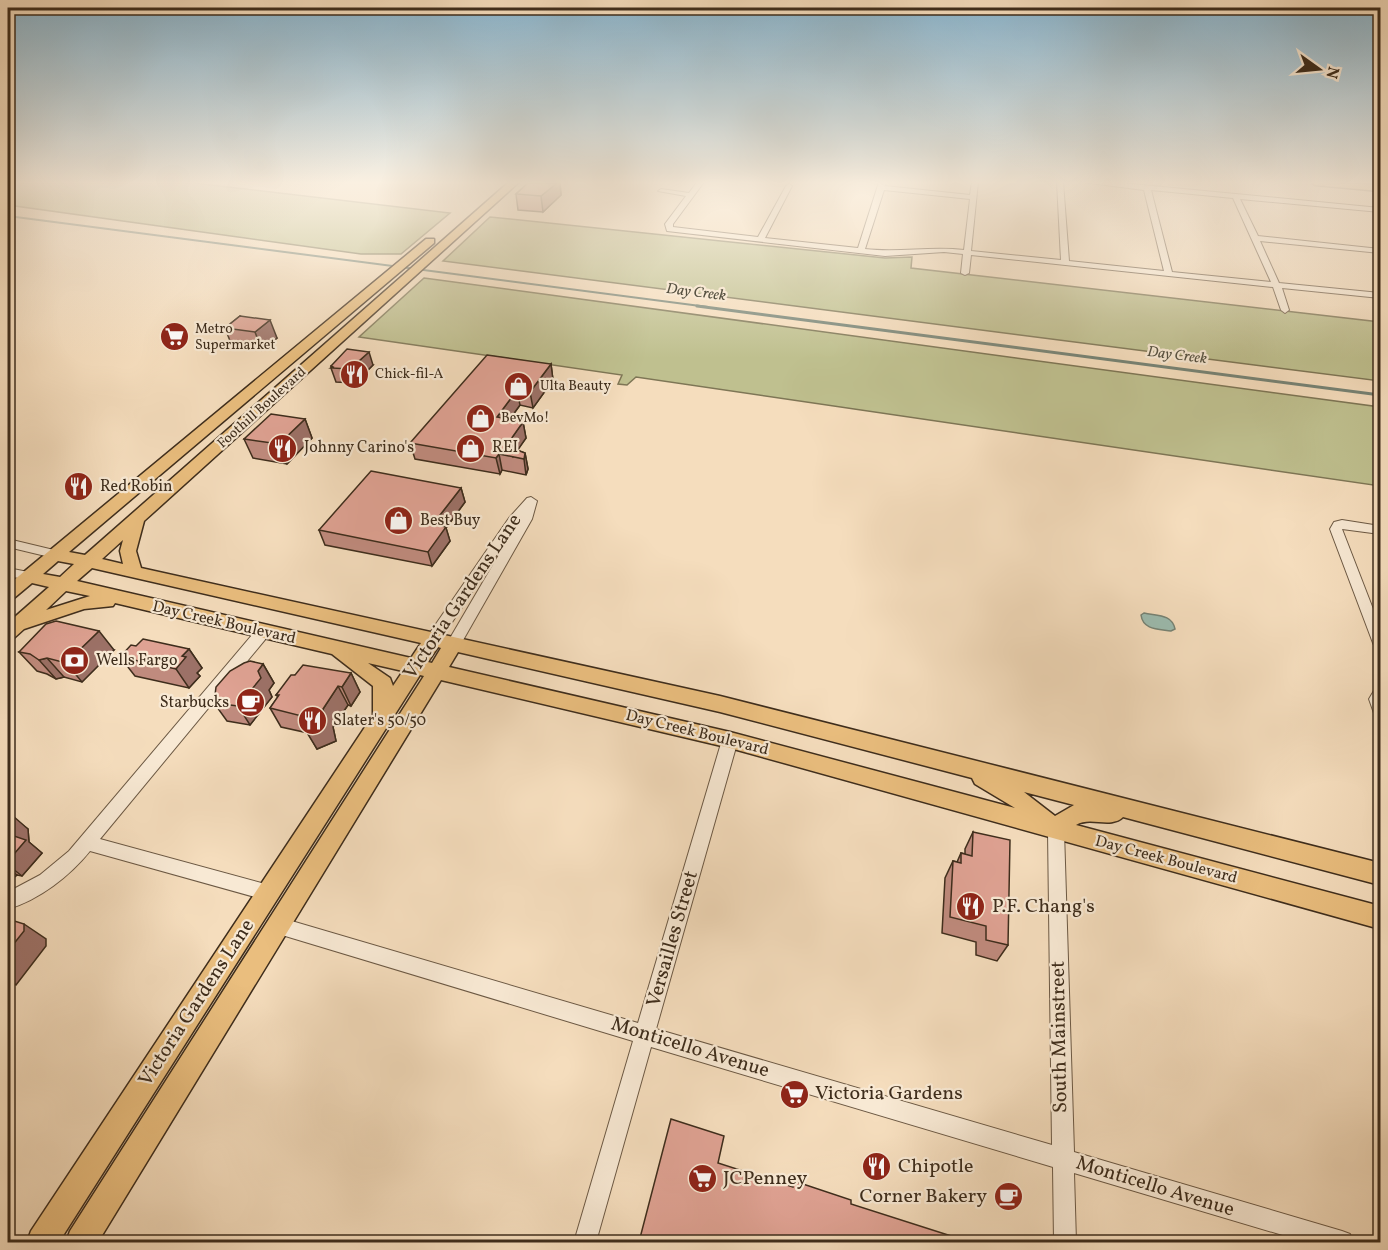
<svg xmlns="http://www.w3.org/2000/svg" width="1388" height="1250" font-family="Vollkorn,serif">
	<rect width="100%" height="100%" fill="#f5ddbd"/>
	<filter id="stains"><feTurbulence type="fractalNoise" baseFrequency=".00333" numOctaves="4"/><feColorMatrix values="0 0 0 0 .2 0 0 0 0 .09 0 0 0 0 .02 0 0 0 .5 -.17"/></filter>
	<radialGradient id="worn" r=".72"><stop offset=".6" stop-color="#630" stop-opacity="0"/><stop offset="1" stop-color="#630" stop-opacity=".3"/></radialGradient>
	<!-- green -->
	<g fill="#bfc08f" stroke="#7e7656" stroke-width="1.5">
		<path d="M194 183 450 213 401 254H361L8 205V183Z"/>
		<path d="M490 217 885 258 912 257 911 268 1380 322V381L443 261Z"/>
		<path d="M424 278 1380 407V486L636 377 627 385 618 384 622 375 359 337Z"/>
	</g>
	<!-- water -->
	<path fill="#9cbcb0" stroke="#768375" stroke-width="1.5" d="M1144 613C1157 616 1172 614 1175 629L1171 631C1158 629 1143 630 1141 615Z"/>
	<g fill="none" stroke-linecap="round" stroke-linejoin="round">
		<!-- stream-far1 -->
		<path stroke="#768375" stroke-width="2" d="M8 216 708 307"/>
		<!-- stream -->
		<path stroke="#768375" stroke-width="3" d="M697 306 1380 395"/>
		<defs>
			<g id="minor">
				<path d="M697 182H704L673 224V227L758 237 786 186 789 184 792 186 765 238 858 248 879 182H886L885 186 970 195 972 182H978L971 251 1061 260 1057 182H1063L1069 261 1164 271 1144 190 1081 182H1111L1380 208V212L1240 199 1258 236 1380 249V253L1260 241 1279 283 1380 293V298L1282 288 1289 310 1285 313 1281 310 1273 287 971 255 969 273 965 275 961 273 963 254 944 252 885 256 667 231 665 224 686 196 658 191 661 189 689 193ZM884 190 970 199 964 250C931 246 898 253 865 249ZM1151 190 1233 198 1271 282 1172 272Z"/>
				<path d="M531 497 537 501 532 519 458 649H448L446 645 517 524 437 645H427L425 641 427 637 509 518 527 498Z"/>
				<path d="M1342 520 1380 526V534L1342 529 1380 627V648L1375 647 1373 643 1330 529 1334 522Z"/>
				<path d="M8 539 58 551 60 554 54 558 8 547Z"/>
				<path d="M8 568 33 573 34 576 28 580 8 576Z"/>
				<path d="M263 627 270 632 268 636 100 839 269 885 275 887 278 893 275 899 269 901 90 851C70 876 39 900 8 909V892L40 875 69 851 258 628Z"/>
				<path d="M1380 687V718L1375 716 1369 699 1375 689Z"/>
				<path d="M730 734 735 736 738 740 656 1029 1052 1145 1048 831 1050 826 1056 824 1062 826 1064 831 1074 1152 1342 1231 1350 1234 1353 1242H1306L1074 1173 1076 1242H1054L1053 1167 651 1047 596 1242H574L633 1041 272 932 269 926 272 920 278 917 638 1023 722 740 725 736Z"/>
			</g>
			<g id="major">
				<path d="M509 182H519L144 521 136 551 141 568 720 696 1380 863V885L1123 817C1111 829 1090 816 1076 825L1380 906V929L730 748 441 680 98 1242H66L70 1231 424 676 420 675 59 1242H27L31 1231 373 715V686L332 654 115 603 113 606 84 609 24 629 14 638 8 640V623L49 587 32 583 14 598 8 600V585L426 239H434V243L69 552 85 555ZM123 540 120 551 123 564 102 559ZM58 561 74 564 60 577 43 574ZM92 568 421 643 411 658 77 581ZM66 591 90 596 46 610ZM438 647 441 648 432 663 428 662ZM458 652 720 712 972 778 975 784 1015 808 730 732 449 667ZM368 663 403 671 393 686 390 678ZM1024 792 1074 805 1055 816Z"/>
				<path d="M1311 182 1380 185V191L1315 185Z"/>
			</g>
		</defs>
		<!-- minor casing -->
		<use href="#minor" stroke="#6c5944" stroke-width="2"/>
		<!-- major casing -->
		<use href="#major" stroke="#3e2d1c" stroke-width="3"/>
		<!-- minor -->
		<use href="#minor" fill="#f8e9d4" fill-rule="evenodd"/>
		<!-- major -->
		<use href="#major" fill="#eabe7e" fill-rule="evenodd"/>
	</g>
	<!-- wall -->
	<g fill="#c08b7e" stroke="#3e2d1c" stroke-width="1.5">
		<path d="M528 183H560L561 195 543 212 518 210 516 194Z"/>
		<path d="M240 316 277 338 262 350 232 346 225 328Z"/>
		<path d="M551 364 553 380 533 408 520 405 510 419 523 422 526 438 517 450 525 453 528 469 526 475 502 470 500 474 415 459 410 443Z"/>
		<path d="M373 365 355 383 336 382 331 368V366Z"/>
		<path d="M305 419 312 438 287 464 253 458 244 439Z"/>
		<path d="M461 488 465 502 446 528 450 541 432 566 325 545 319 530Z"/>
		<path d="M136 646 189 649 202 668 197 673 200 676 189 688 135 676 120 657Z"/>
		<path d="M114 650 82 682 64 677 56 679 47 674 37 671 19 652Z"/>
		<path d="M263 664 274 683 269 690 272 697 250 725 227 721 214 703Z"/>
		<path d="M351 673 360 692 351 706 348 705 333 727 336 741 317 749 308 733 281 727 270 708 278 697 276 695 295 675Z"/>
		<path d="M8 815 28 829 29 842 42 853 22 876 17 875 8 882Z"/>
		<path d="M973 832 1008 945 997 961 976 955V942L942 933 945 878 953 861 957 862 961 853 965 854V849Z"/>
	</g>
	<!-- shaded-wall -->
	<g fill="#9c7167" stroke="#3e2d1c" stroke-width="1.5">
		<path d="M557 183H560L561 195 543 212 541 196Z"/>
		<path d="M270 320 277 338 262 350 255 332Z"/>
		<path d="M369 352 373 365 355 383 350 369Z"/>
		<path d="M551 364 553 380 533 408 530 392Z"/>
		<path d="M517 390 520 405 500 433 497 417Z"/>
		<path d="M305 419 312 438 287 464 279 444Z"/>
		<path d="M523 422 526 438 513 457 506 446Z"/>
		<path d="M525 453 528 469 526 475 524 459Z"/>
		<path d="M499 454 502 470 500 474 496 458Z"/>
		<path d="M461 488 465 502 446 528 450 541 432 566 428 552 433 524Z"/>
		<path d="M99 631 114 650 82 682 66 663Z"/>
		<path d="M189 649 202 668 197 673 200 676 189 688 176 669 182 656Z"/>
		<path d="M47 658 64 677 56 679 39 660Z"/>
		<path d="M263 664 274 683 269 690 272 697 250 725 238 706 258 671Z"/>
		<path d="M351 673 360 692 351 706 342 687Z"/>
		<path d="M338 686 348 705 333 727 336 741 317 749 306 731 323 709Z"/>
		<path d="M13 816 28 829 29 842 42 853 22 876 8 865V834Z"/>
		<path d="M8 868 17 875 8 882Z"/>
		<path d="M24 924 46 939V946L16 985 8 980V951Z"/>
	</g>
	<!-- building -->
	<g fill="#dfa293" stroke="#3e2d1c" stroke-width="1.5">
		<path d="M528 183H557L541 196 516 194Z"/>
		<path d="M240 316 270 320 255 332 225 328Z"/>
		<path d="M347 349 369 352 350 369 331 368 333 367 331 366Z"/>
		<path d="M487 355 551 364 530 392 517 390 497 417 523 422 506 446 525 453 524 459 499 454 496 458 410 443Z"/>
		<path d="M271 414 305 419 279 444 244 439Z"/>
		<path d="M371 471 461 488 433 524 446 527 428 552 319 530Z"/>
		<path d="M56 621 99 631 66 663 47 658 39 660 30 654 19 652 46 624Z"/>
		<path d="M143 639 189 649 182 656 186 657 176 669 120 657 131 645 136 646Z"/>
		<path d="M250 661 263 664 258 671 261 678 238 706 214 703 216 687 230 671 244 663Z"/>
		<path d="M303 665 351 673 342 687 338 686 323 709 326 722 306 731 302 716 270 708 279 695H276L291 675H295Z"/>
		<path d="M8 815 13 816 14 828 8 834 26 840 8 861Z"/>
		<path d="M973 832 1010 840 1008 945 986 940V926L950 917 953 861 961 863V853L972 856Z"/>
		<path d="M8 919 24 924V931L8 951Z"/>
		<path d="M671 1119 724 1136 718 1163 793 1187 794 1181 851 1200V1204L970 1242H633L635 1236 640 1238Z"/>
	</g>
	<!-- sky -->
	<linearGradient id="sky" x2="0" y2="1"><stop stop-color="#89b7d2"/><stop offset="0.51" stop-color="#faf0e1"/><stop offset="1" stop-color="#faf0e1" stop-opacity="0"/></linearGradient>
	<rect width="1388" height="358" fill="url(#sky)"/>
	<!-- icons -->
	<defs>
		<symbol id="supermarket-disc" viewBox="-11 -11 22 22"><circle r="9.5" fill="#8f2418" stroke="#f8e9d4"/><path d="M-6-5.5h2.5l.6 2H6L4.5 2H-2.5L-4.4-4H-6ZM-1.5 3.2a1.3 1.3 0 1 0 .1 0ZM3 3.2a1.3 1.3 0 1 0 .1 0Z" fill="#fff"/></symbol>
		<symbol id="restaurant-disc" viewBox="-11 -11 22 22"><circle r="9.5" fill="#8f2418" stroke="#f8e9d4"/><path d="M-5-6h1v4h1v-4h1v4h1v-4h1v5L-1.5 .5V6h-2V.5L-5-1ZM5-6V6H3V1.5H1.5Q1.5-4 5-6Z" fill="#fff"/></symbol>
		<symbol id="shop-disc" viewBox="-11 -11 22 22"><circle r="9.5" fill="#8f2418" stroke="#f8e9d4"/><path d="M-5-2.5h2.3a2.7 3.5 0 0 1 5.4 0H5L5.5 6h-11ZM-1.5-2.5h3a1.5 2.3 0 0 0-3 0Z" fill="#fff"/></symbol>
		<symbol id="bank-disc" viewBox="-11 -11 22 22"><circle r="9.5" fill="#8f2418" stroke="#f8e9d4"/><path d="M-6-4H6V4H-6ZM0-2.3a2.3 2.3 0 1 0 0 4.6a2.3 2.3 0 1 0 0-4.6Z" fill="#fff"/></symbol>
		<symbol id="cafe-disc" viewBox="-11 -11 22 22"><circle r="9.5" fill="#8f2418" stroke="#f8e9d4"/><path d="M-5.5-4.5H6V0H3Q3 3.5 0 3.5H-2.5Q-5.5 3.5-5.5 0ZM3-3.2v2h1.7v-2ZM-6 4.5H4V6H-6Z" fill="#fff"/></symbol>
	</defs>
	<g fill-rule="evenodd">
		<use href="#supermarket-disc" x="158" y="320" width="33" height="33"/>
		<use href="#restaurant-disc" x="338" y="358" width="33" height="33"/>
		<use href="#shop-disc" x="502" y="370" width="33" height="33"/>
		<use href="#shop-disc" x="464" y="402" width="33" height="33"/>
		<use href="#restaurant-disc" x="266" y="432" width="33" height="33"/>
		<use href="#shop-disc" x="454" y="432" width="33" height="33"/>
		<use href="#restaurant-disc" x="62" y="470" width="33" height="33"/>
		<use href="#shop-disc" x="382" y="504" width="33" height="33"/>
		<use href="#bank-disc" x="58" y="644" width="33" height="33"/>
		<use href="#cafe-disc" x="234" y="686" width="33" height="33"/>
		<use href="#restaurant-disc" x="296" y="704" width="33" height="33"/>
		<use href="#restaurant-disc" x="954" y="890" width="33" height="33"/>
		<use href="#supermarket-disc" x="778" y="1078" width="33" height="33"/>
		<use href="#restaurant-disc" x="860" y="1150" width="33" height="33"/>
		<use href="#supermarket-disc" x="686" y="1162" width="33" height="33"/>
		<use href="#cafe-disc" x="992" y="1180" width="33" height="33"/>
	</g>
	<g text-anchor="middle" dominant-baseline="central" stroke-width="4.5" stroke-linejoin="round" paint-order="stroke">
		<!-- far-poi labels -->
		<g font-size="14" fill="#3e2d1c" stroke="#f8e9d4" text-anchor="start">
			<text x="195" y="329">Metro<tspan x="195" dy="16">Supermarket</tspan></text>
			<text x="375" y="374">Chick-fil-A</text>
			<text x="540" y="386">Ulta Beauty</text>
			<text x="501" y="418">BevMo!</text>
		</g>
		<!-- far-street labels -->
		<g font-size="14" fill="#3e2d1c" stroke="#f8e9d4">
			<text transform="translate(262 408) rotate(-42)">Foothill Boulevard</text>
		</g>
		<!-- far-water labels -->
		<g font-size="15" font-style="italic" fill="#565141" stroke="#f8e9d4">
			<text transform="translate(696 293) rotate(7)">Day Creek</text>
			<text transform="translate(1177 356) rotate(7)">Day Creek</text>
		</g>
		<!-- poi labels -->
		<g font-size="16" fill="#3e2d1c" stroke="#f8e9d4" text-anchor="start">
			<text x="304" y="448">Johnny Carino's</text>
			<text x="492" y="448">REI</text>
			<text x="100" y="487">Red Robin</text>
			<text x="420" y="521">Best Buy</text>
			<text x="96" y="661">Wells Fargo</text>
			<text x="229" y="703" text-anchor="end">Starbucks</text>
			<text x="333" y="721">Slater's 50/50</text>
		</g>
		<!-- street labels -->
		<g font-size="16" fill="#3e2d1c" stroke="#f8e9d4">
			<text transform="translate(224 623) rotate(13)">Day Creek Boulevard</text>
			<text transform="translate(697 733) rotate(14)">Day Creek Boulevard</text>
			<text transform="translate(1166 860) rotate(15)">Day Creek Boulevard</text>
		</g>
		<!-- near-street labels -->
		<g font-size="20" fill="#3e2d1c" stroke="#f8e9d4">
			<text transform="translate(463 597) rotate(-56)">Victoria Gardens Lane</text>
			<text transform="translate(673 939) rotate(-74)">Versailles Street</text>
			<text transform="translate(197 1003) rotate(-57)">Victoria Gardens Lane</text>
			<text transform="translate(1060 1037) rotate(-91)">South Mainstreet</text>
			<text transform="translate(690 1048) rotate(17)">Monticello Avenue</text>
			<text transform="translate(1155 1187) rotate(17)">Monticello Avenue</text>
		</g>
		<!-- near-poi labels -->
		<g font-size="20" fill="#3e2d1c" stroke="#f8e9d4" text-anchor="start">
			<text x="992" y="907">P.F. Chang's</text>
			<text x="815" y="1094">Victoria Gardens</text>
			<text x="898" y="1167">Chipotle</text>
			<text x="723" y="1179">JCPenney</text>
			<text x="987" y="1197" text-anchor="end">Corner Bakery</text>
		</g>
	</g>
	<!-- margin -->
	<rect width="1388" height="1250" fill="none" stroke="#f5ddbd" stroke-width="30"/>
	<rect x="9" y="9" width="1370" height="1232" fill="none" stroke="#3e2d1c" stroke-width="3"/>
	<rect x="15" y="15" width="1358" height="1220" fill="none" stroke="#3e2d1c" stroke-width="1.5"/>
	<!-- north arrow -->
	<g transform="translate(1319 69) rotate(105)" stroke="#f8e9d4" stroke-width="4.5" paint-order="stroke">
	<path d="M0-4.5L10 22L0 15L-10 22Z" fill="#3e2d1c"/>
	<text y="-9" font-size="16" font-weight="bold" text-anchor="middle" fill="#3e2d1c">N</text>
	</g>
	<rect width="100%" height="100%" filter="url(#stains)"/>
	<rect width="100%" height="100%" fill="url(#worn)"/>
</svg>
